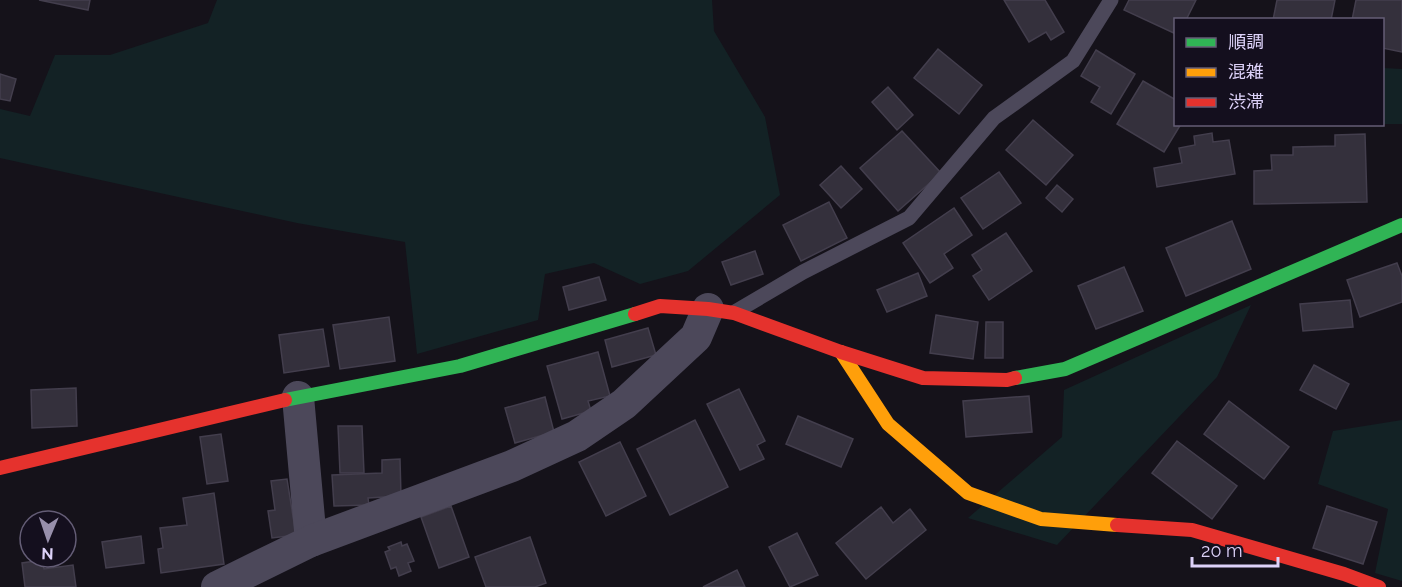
<svg xmlns="http://www.w3.org/2000/svg" width="1402" height="587" font-family="Raleway,'Noto Sans JP',sans-serif">
	<rect width="100%" height="100%" fill="#15121a"/>
	<!-- green -->
	<g fill="#132225">
		<path d="M217 0H712L714 31 765 117 780 195 688 271 640 284 594 263 545 274 538 320 417 354 405 242 297 223 0 158V109L30 116 55 55H110L208 23Z"/>
		<path d="M1383 68 1402 69V124H1383Z"/>
		<path d="M1251 305 1217 377 1057 545 968 518 1062 437 1064 390Z"/>
		<path d="M1402 420V581L1375 573 1388 509 1318 484 1333 431Z"/>
	</g>
	<!-- building -->
	<g fill="#34303c" stroke="#433e4d" stroke-width="1.5">
		<path d="M39 0H90L88 10Z"/>
		<path d="M1004 0H1045L1064 32 1051 40 1046 32 1029 42Z"/>
		<path d="M1129 0H1196L1186 20H1176V34L1124 10Z"/>
		<path d="M1277 0H1335L1331 20H1273Z"/>
		<path d="M1356 0H1402V52L1382 48V20H1352Z"/>
		<path d="M938 49 982 85 959 114 914 78Z"/>
		<path d="M1096 50 1135 74 1111 114 1091 102 1100 87 1081 76Z"/>
		<path d="M0 74 16 79 10 101 0 99Z"/>
		<path d="M1143 81 1176 100V124H1181L1164 152 1117 124Z"/>
		<path d="M888 87 913 115 897 130 872 102Z"/>
		<path d="M1033 120 1073 155 1046 185 1006 150Z"/>
		<path d="M902 131 941 173 898 211 860 168Z"/>
		<path d="M1212 133 1213 142 1229 140 1235 174 1157 187 1154 168 1182 163 1179 148 1195 145 1194 136Z"/>
		<path d="M1365 134 1367 202 1254 204V171L1272 170 1271 155H1293V147L1335 146V135Z"/>
		<path d="M841 166 862 189 841 208 820 185Z"/>
		<path d="M999 172 1021 203 983 229 961 198Z"/>
		<path d="M1057 185 1073 199 1062 212 1046 198Z"/>
		<path d="M829 202 847 238 801 261 783 225Z"/>
		<path d="M954 208 972 235 944 254 953 268 930 283 903 243Z"/>
		<path d="M1232 221 1251 269 1186 296 1166 248Z"/>
		<path d="M1006 233 1032 271 989 300 973 276 982 270 972 255Z"/>
		<path d="M755 251 763 274 731 285 722 262Z"/>
		<path d="M1397 263 1402 276V302L1360 317 1347 280Z"/>
		<path d="M1124 267 1143 311 1096 329 1078 286Z"/>
		<path d="M918 273 927 296 887 312 877 290Z"/>
		<path d="M599 277 606 300 569 310 563 287Z"/>
		<path d="M1350 300 1353 327 1303 331 1300 304Z"/>
		<path d="M936 315 978 322 973 359 930 353Z"/>
		<path d="M389 317 395 361 340 369 333 325Z"/>
		<path d="M986 322H1003V358H985Z"/>
		<path d="M648 328 656 355 612 367 605 340Z"/>
		<path d="M323 329 329 366 284 373 279 335Z"/>
		<path d="M598 352 610 396 588 401 591 411 562 419 547 366Z"/>
		<path d="M1314 365 1349 384 1336 409 1300 390Z"/>
		<path d="M76 388 77 426 32 428 31 390Z"/>
		<path d="M739 389 765 441 757 445 764 459 740 470 707 404Z"/>
		<path d="M1029 396 1032 432 966 437 963 401Z"/>
		<path d="M545 397 554 432 515 443 505 408Z"/>
		<path d="M1229 401 1289 447 1264 479 1204 434Z"/>
		<path d="M798 416 853 439 841 467 786 444Z"/>
		<path d="M695 420 728 487 670 515 637 449Z"/>
		<path d="M338 426H362L364 473H340Z"/>
		<path d="M221 434 228 481 207 484 200 437Z"/>
		<path d="M1177 441 1237 486 1212 519 1152 473Z"/>
		<path d="M620 442 646 496 606 516 579 462Z"/>
		<path d="M400 459 401 496 368 498 369 505 334 506 332 475 382 473V460Z"/>
		<path d="M287 479 296 535 272 538 268 511 275 510 271 481Z"/>
		<path d="M214 493 224 564 161 573 158 549 163 548 160 528 187 525 183 498Z"/>
		<path d="M451 506 469 557 439 568 421 517Z"/>
		<path d="M1327 506 1377 522 1363 564 1313 548Z"/>
		<path d="M881 507 893 523 910 509 926 530 866 579 836 543Z"/>
		<path d="M797 533 818 575 790 587 769 547Z"/>
		<path d="M141 536 144 563 106 568 102 542Z"/>
		<path d="M530 537 546 583 535 587H486L475 557Z"/>
		<path d="M401 542 402 546 407 544 414 561 408 563 411 571 399 576 396 567 391 569 385 552 390 550 388 547Z"/>
		<path d="M42 560 44 569 73 565 76 587H25L22 563Z"/>
		<path d="M737 570 745 587H703Z"/>
	</g>
	<g fill="none" stroke-linecap="round" stroke-linejoin="round">
		<!-- lane -->
		<path stroke="#4c485a" stroke-width="15" d="M735 312 803 272 909 218 994 118 1073 61 1111 0"/>
		<!-- street -->
		<g stroke="#4c485a" stroke-width="32">
			<path d="M298 397 311 541"/>
			<path d="M217 587 311 541 512 466 577 436 624 404 696 337 708 309"/>
		</g>
		<!-- fast -->
		<g stroke="#30b455" stroke-width="14">
			<path d="M1015 378 1065 369 1402 225"/>
			<path d="M285 400 460 366 635 314"/>
		</g>
		<!-- slow -->
		<path stroke="#ff9f0a" stroke-width="14" d="M841 352 888 424 968 493 1041 519 1117 525"/>
		<!-- jam -->
		<g stroke="#e5322d" stroke-width="14">
			<path d="M635 314 660 306 708 309 734 313 841 352 923 378 1007 380 1015 378"/>
			<path d="M0 468 285 400"/>
			<path d="M1117 525 1192 530 1344 574 1379 587"/>
		</g>
	</g>
	<!-- legend -->
	<rect x="1174" y="18" width="210" height="108" fill="#140f1e" stroke="#645d76" stroke-width="1.5"/>
	<rect x="1186" y="38" width="30" height="9" fill="#30b455" stroke="#645d76" stroke-width="1.5"/>
	<text x="1228" y="48" font-size="18" fill="#ddd2f9">順調</text>
	<rect x="1186" y="68" width="30" height="9" fill="#ff9f0a" stroke="#645d76" stroke-width="1.5"/>
	<text x="1228" y="78" font-size="18" fill="#ddd2f9">混雑</text>
	<rect x="1186" y="98" width="30" height="9" fill="#e5322d" stroke="#645d76" stroke-width="1.5"/>
	<text x="1228" y="108" font-size="18" fill="#ddd2f9">渋滞</text>
	<!-- north arrow -->
	<g transform="translate(48 539) rotate(182)"><circle r="28" fill="#140f1e" stroke="#645d76" stroke-width="1.5"/>
	<path d="M0-4.5L10 22L0 15L-10 22Z" fill="#978fab"/>
	<text y="-9" font-size="16" font-weight="bold" text-anchor="middle" fill="#ddd2f9">N</text>
	</g>
	<!-- scale -->
	<path d="M1192 557v9h86v-9" fill="none" stroke="#ddd2f9" stroke-width="3"/>
	<text x="1201" y="557" font-size="18" fill="#ddd2f9" stroke="#140f1e" stroke-width="4.5" paint-order="stroke">20 m</text>
</svg>
